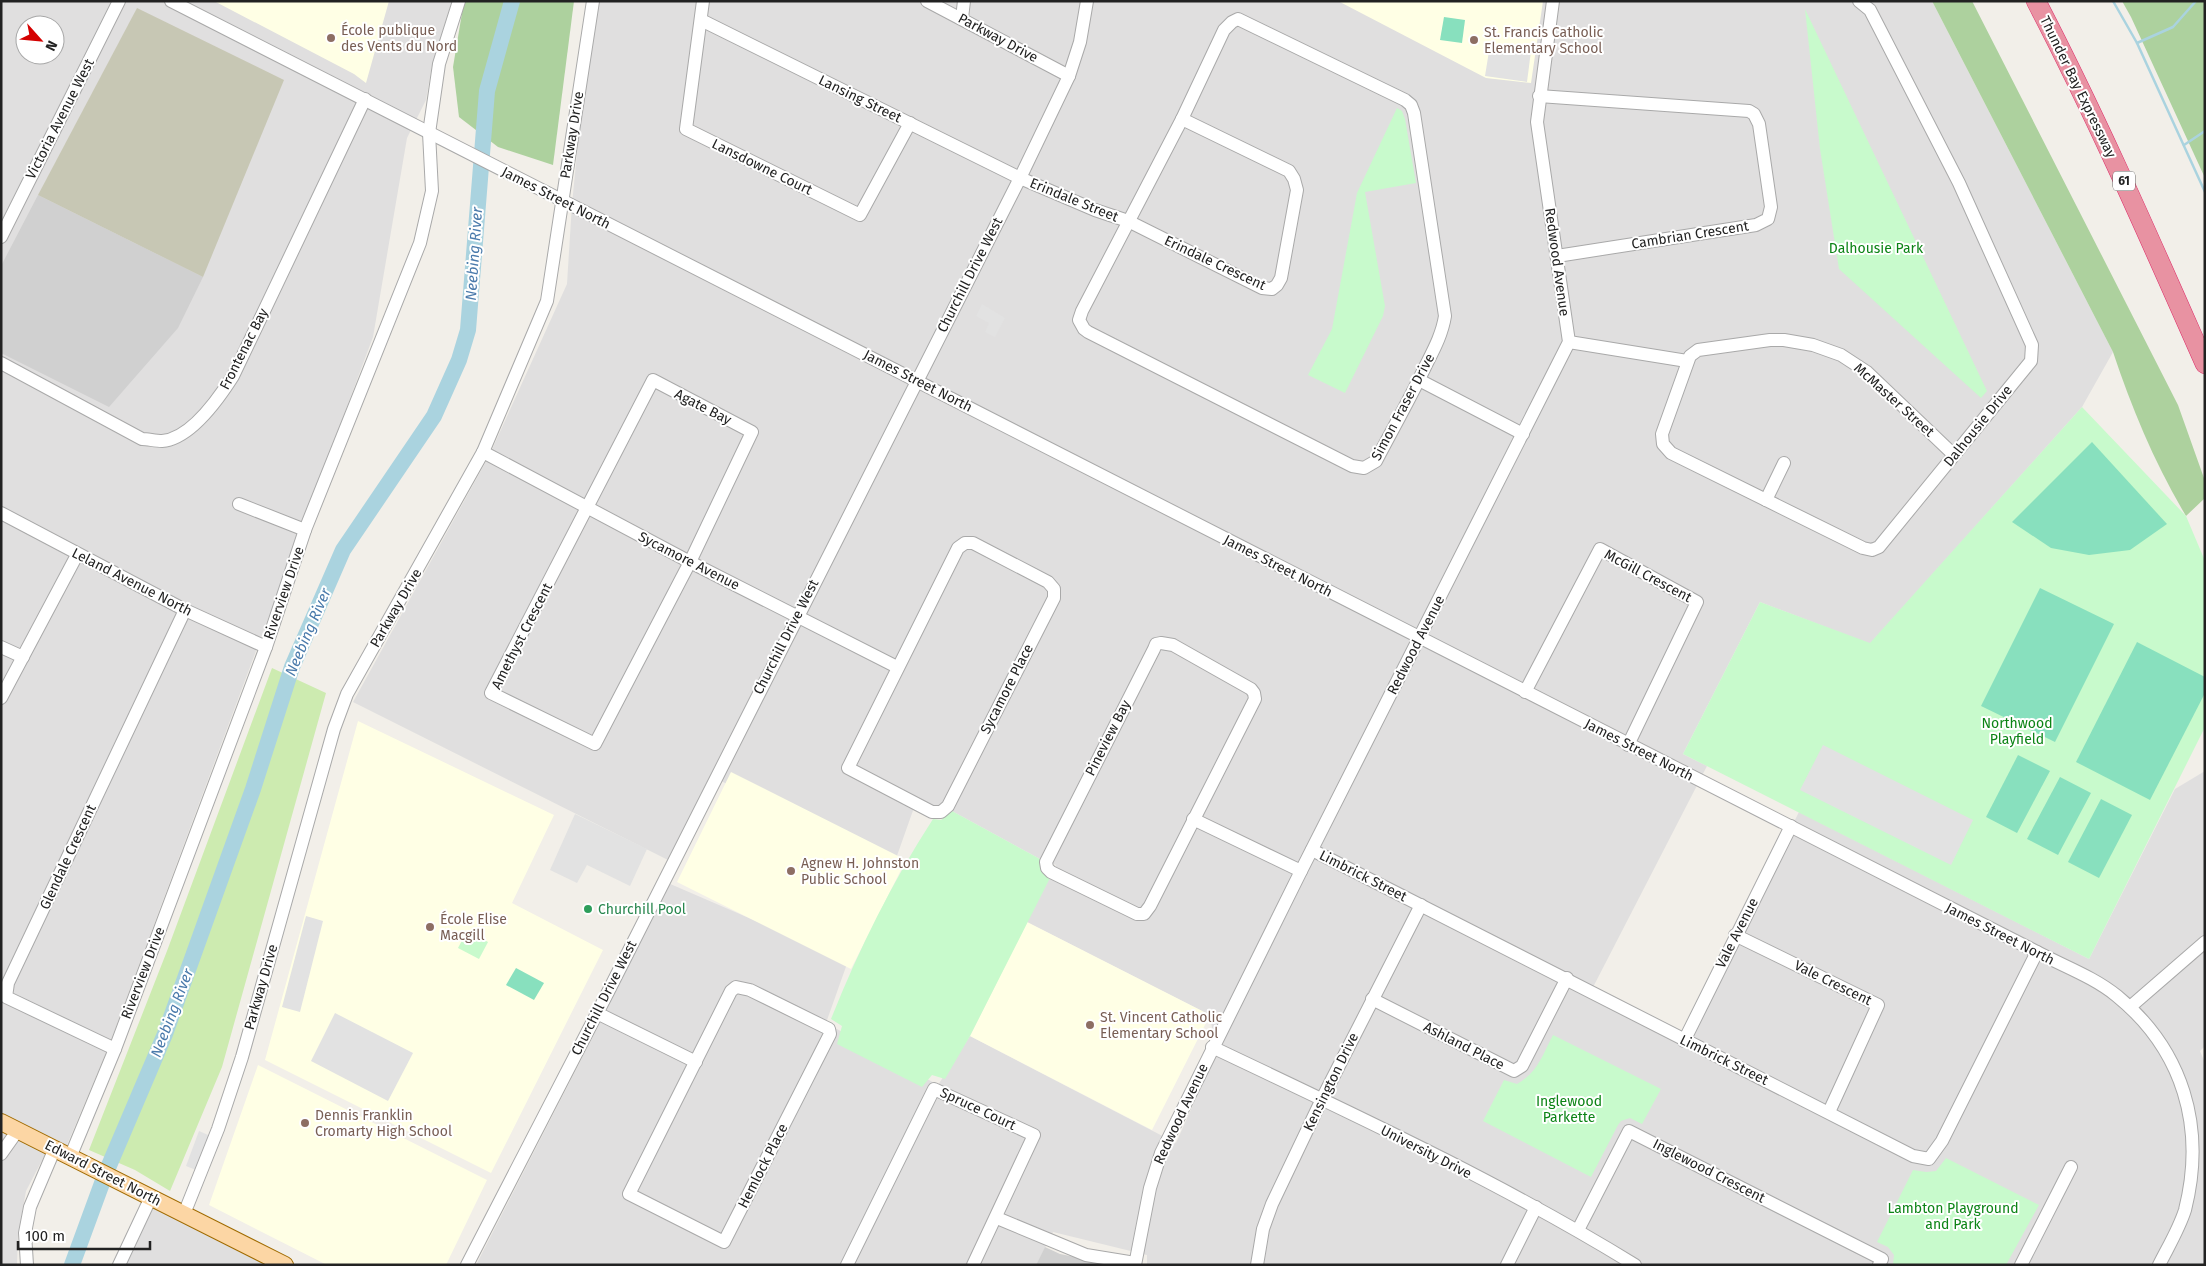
<svg xmlns="http://www.w3.org/2000/svg" width="2206" height="1266" font-family="'Fira Sans',sans-serif">
	<rect width="100%" height="100%" fill="#f2efe9"/>
	<!-- residential -->
	<g fill="#e0dfdf" fill-rule="evenodd">
		<path d="M1 1H452L432 65 426 100 407 138 373 337 108 1048 64 1152 50 1145 26 1191 18 1235 17 1265H1ZM25 25H55V55H25Z"/>
		<path d="M598 1H1932L2113 352 2082 407 1870 644 1760 602 1683 754 1707 766 1589 995 1683 1042 1799 812 2089 959 2175 789 2205 771V1046L2200 1051 2205 1063V1265H1147V1255L1053 1232 1036 1265H476L605 1013 668 883 848 961 826 1023 938 1085 970 1036 1176 1143 1216 1053 1210 1015 1027 922 1056 865 1040 859 952 811 939 813 916 802 893 867 719 780 678 865 353 702 489 456 567 284 572 204 582 102Z"/>
		<path d="M154 1201 288 1265H123Z"/>
	</g>
	<!-- education -->
	<g fill="#ffffe5">
		<path d="M214 1H389L366 83 354 74Z"/>
		<path d="M1338 1H1543L1531 83 1486 78Z"/>
		<path d="M358 721 554 815 512 903 603 950 491 1173 265 1060Z"/>
		<path d="M731 772 906 860 851 969 677 882Z"/>
		<path d="M1027 922 1210 1015 1152 1130 970 1036Z"/>
		<path d="M258 1065 487 1180 446 1265H327L209 1205Z"/>
	</g>
	<!-- religious -->
	<g fill="#d0d0d0">
		<path d="M38 195 203 277 178 328 109 407 1 353V266Z"/>
		<path d="M1045 1247 1060 1254 1115 1265H1036Z"/>
	</g>
	<!-- construction -->
	<path fill="#c7c7b4" d="M137 8 284 80 203 277 38 195Z"/>
	<!-- grass -->
	<path fill="#cdebb0" d="M272 668 326 693 222 1067 170 1191 135 1170 89 1150 167 951Z"/>
	<!-- forest -->
	<g fill="#add19e">
		<path d="M464 1H574L553 165 498 147 459 117 453 67Z"/>
		<path d="M1932 1H1972L2178 405 2205 481V498L2186 516C2155 464 2132 409 2113 352Z"/>
		<path d="M2122 1H2205V178L2131 17Z"/>
	</g>
	<!-- park -->
	<g fill="#c8facc">
		<path d="M1805 9 1987 391 1981 398 1839 269 1820 149Z"/>
		<path d="M1397 108 1402 111 1405 119 1416 183 1365 192 1385 306 1383 316 1345 393 1308 375 1332 329 1357 193Z"/>
		<path d="M2082 407 2186 516 2205 561V727L2089 959 1683 754 1760 602 1870 643Z"/>
		<path d="M952 811 1040 859C1039 869 1041 873 1050 878L970 1036 945 1079 932 1075 922 1087 837 1044 842 1026 831 1019C859 949 892 882 933 819L941 820Z"/>
		<path d="M467 931 488 942 479 959 458 948Z"/>
		<path d="M1553 1035 1661 1089 1642 1124 1630 1118 1621 1121 1618 1125 1591 1177 1483 1121 1504 1080 1517 1084C1538 1072 1542 1056 1553 1035Z"/>
		<path d="M1946 1158 2039 1205 2006 1265H1893L1894 1255 1888 1247 1877 1242 1913 1170 1926 1172 1936 1171Z"/>
	</g>
	<!-- pitch -->
	<g fill="#88e0be">
		<path d="M1444 17 1465 20 1462 43 1440 40Z"/>
		<path d="M2092 442 2167 524 2130 550 2089 555 2051 548 2012 522Z"/>
		<path d="M2040 588 2114 624 2055 742 1981 706Z"/>
		<path d="M2137 642 2205 677V693L2150 800 2076 762Z"/>
		<path d="M2018 755 2050 771 2017 833 1986 817Z"/>
		<path d="M2060 777 2091 793 2058 855 2027 839Z"/>
		<path d="M2101 799 2132 815 2099 878 2068 862Z"/>
		<path d="M516 968 544 983 534 1000 506 985Z"/>
	</g>
	<!-- parking -->
	<g fill="#e2e2e2">
		<path d="M1490 45 1531 51 1527 82 1485 76Z"/>
		<path d="M982 304 1005 318 995 337 985 332 989 323 976 316Z"/>
		<path d="M1823 745 1973 820 1951 865 1800 790Z"/>
		<path d="M575 814 647 849 630 886 587 865 577 883 550 870Z"/>
		<path d="M306 916 323 921 300 1012 282 1007Z"/>
		<path d="M335 1013 413 1053 388 1101 311 1061Z"/>
		<path d="M199 1131 215 1138 201 1172 186 1166Z"/>
	</g>
	<g fill="none" stroke-linecap="round" stroke-linejoin="round">
		<!-- stream -->
		<g stroke="#aad3df" stroke-width="2.5">
			<path d="M2113 1 2137 43 2205 192"/>
			<path d="M2137 43 2173 27 2196 1"/>
			<path d="M2184 145 2205 131"/>
		</g>
		<!-- river -->
		<path stroke="#aad3df" stroke-width="16" d="M72 1265 105 1175 165 1034 253 789 292 667 343 550 434 416 459 360 468 330 487 91 512 1"/>
		<defs>
			<g id="minor">
				<path d="M171 1 2037 952C2063 966 2094 977 2117 996 2183 1050 2206 1127 2185 1210 2179 1229 2168 1247 2159 1265"/>
				<path d="M703 1 686 129 860 215 910 123"/>
				<path d="M927 1 1069 76"/>
				<path d="M1859 1 1870 10 1959 183 2032 345 2031 361 1879 547 1872 550 1863 548 1671 453 1663 444 1662 434 1690 356 1698 350 1770 340H1784L1813 345 1841 355 1867 372 1954 455"/>
				<path d="M962 18 964 1"/>
				<path d="M1238 19 1405 100 1411 105 1414 113 1445 316C1442 335 1433 351 1425 367 1410 399 1392 430 1376 461L1364 468 1352 466 1088 332 1084 329 1079 320 1082 311 1182 119 1224 30 1232 22Z"/>
				<path d="M701 20 1020 178 1095 210 1128 221 1262 288 1272 289 1277 285 1281 278 1297 190 1294 179 1289 171 1182 119"/>
				<path d="M1539 96 1749 111 1754 114 1759 124 1771 207 1768 219 1756 225 1557 256"/>
				<path d="M1 237 119 1"/>
				<path d="M1569 342 1687 361"/>
				<path d="M1 363 142 439C148 439 155 441 162 441 191 439 219 398 233 376L365 99"/>
				<path d="M653 380 752 432 690 562 595 744 491 693Z"/>
				<path d="M1419 380 1523 434"/>
				<path d="M483 452 690 562 897 667"/>
				<path d="M1766 500 1784 463"/>
				<path d="M239 504 305 530"/>
				<path d="M1 513 185 610 266 647"/>
				<path d="M965 543H973L1048 582 1054 589V598L948 806 941 812H932L848 768 958 548Z"/>
				<path d="M1161 643 1173 645 1251 689 1254 693 1255 699 1150 906 1144 914H1137L1051 872 1047 868 1046 862 1154 649 1156 644Z"/>
				<path d="M1 647 23 657"/>
				<path d="M1525 692 1600 549 1697 602 1628 745"/>
				<path d="M1 698 77 555"/>
				<path d="M1193 819 1301 871"/>
				<path d="M1312 850 1913 1156 1929 1159 1942 1141 2037 952"/>
				<path d="M1735 935 1878 1005 1829 1112"/>
				<path d="M736 987 750 990 829 1029 830 1034 724 1242 629 1194 731 991Z"/>
				<path d="M1372 999 1514 1071 1522 1066 1567 978"/>
				<path d="M2130 1007 2205 942"/>
				<path d="M597 1013 696 1062"/>
				<path d="M1684 1041 1791 826"/>
				<path d="M1212 1047C1355 1115 1500 1182 1635 1265"/>
				<path d="M115 1049 6 997 8 983 185 610"/>
				<path d="M1 1154 18 1130"/>
				<path d="M71 1155 115 1049 266 647 305 530 420 243 432 191 429 133 439 64 459 1"/>
				<path d="M184 1214 218 1129 242 1057 334 729 347 694 483 452 547 301 593 1"/>
				<path d="M997 1218 1086 1255 1135 1263"/>
				<path d="M1578 1230 1629 1131 1882 1259 1879 1265"/>
				<path d="M27 1265 25 1233 30 1207 55 1148"/>
				<path d="M119 1265 151 1197"/>
				<path d="M467 1265 607 994 1020 178 1069 76 1080 42 1087 1"/>
				<path d="M847 1265 934 1089 1034 1135 973 1265"/>
				<path d="M1135 1265 1150 1188 1161 1153 1301 871 1569 342 1537 122 1553 1"/>
				<path d="M1257 1265 1263 1229 1272 1204 1322 1099 1421 905"/>
				<path d="M1507 1265 1536 1207"/>
				<path d="M2021 1265 2071 1167"/>
			</g>
			<path id="major" d="M1 1122 285 1265"/>
			<path id="highway" d="M2036 1C2098 120 2151 242 2205 364"/>
		</defs>
		<!-- minor casing -->
		<use href="#minor" stroke="#a9a9a9" stroke-width="14"/>
		<!-- major casing -->
		<use href="#major" stroke="#a06b00" stroke-width="18"/>
		<!-- highway casing -->
		<use href="#highway" stroke="#dc2a67" stroke-width="20"/>
		<!-- minor -->
		<use href="#minor" stroke="#fff" stroke-width="12"/>
		<!-- major -->
		<use href="#major" stroke="#fcd6a4" stroke-width="16"/>
		<!-- highway -->
		<use href="#highway" stroke="#e892a2" stroke-width="19"/>
	</g>
	<!-- markers -->
	<g fill="#8d6e63" stroke="#fff" stroke-width="2">
		<circle cx="331" cy="38" r="5"/>
		<circle cx="1474" cy="40" r="5"/>
		<circle cx="791" cy="871" r="5"/>
		<circle cx="430" cy="927" r="5"/>
		<circle cx="1090" cy="1025" r="5"/>
		<circle cx="305" cy="1123" r="5"/>
	</g>
	<circle fill="#2e9e5b" stroke="#fff" stroke-width="2" cx="588" cy="909" r="5"/>
	<g text-anchor="middle" dominant-baseline="central" stroke-width="4" stroke-linejoin="round" paint-order="stroke">
		<!-- shield labels -->
		<rect fill="#fff" stroke="#646464" stroke-width="1" x="2113" y="171.5" width="22" height="19" rx="4"/>
		<g font-size="12" font-weight="bold" fill="#222">
			<text x="2124" y="181">61</text>
		</g>
		<!-- education labels -->
		<g font-size="14" fill="#785e54" stroke="#fff" text-anchor="start">
			<text x="341" y="30">École publique<tspan x="341" dy="16">des Vents du Nord</tspan></text>
			<text x="1484" y="32">St. Francis Catholic<tspan x="1484" dy="16">Elementary School</tspan></text>
			<text x="801" y="863">Agnew H. Johnston<tspan x="801" dy="16">Public School</tspan></text>
			<text x="440" y="919">École Elise<tspan x="440" dy="16">Macgill</tspan></text>
			<text x="1100" y="1017">St. Vincent Catholic<tspan x="1100" dy="16">Elementary School</tspan></text>
			<text x="315" y="1115">Dennis Franklin<tspan x="315" dy="16">Cromarty High School</tspan></text>
		</g>
		<!-- street labels -->
		<g font-size="14" fill="#222" stroke="#fff">
			<text transform="translate(998 38) rotate(28)">Parkway Drive</text>
			<text transform="translate(2078 87) rotate(64)">Thunder Bay Expressway</text>
			<text transform="translate(860 99) rotate(26)">Lansing Street</text>
			<text transform="translate(60 119) rotate(-63)">Victoria Avenue West</text>
			<text transform="translate(572 135) rotate(-81)">Parkway Drive</text>
			<text transform="translate(762 167) rotate(26)">Lansdowne Court</text>
			<text transform="translate(556 198) rotate(27)">James Street North</text>
			<text transform="translate(1074 200) rotate(22)">Erindale Street</text>
			<text transform="translate(1690 235) rotate(-9)">Cambrian Crescent</text>
			<text transform="translate(1557 262) rotate(82)">Redwood Avenue</text>
			<text transform="translate(1215 263) rotate(25)">Erindale Crescent</text>
			<text transform="translate(970 275) rotate(-63)">Churchill Drive West</text>
			<text transform="translate(244 349) rotate(-63)">Frontenac Bay</text>
			<text transform="translate(918 381) rotate(27)">James Street North</text>
			<text transform="translate(1894 400) rotate(42)">McMaster Street</text>
			<text transform="translate(703 407) rotate(27)">Agate Bay</text>
			<text transform="translate(1403 407) rotate(-62)">Simon Fraser Drive</text>
			<text transform="translate(1978 426) rotate(-51)">Dalhousie Drive</text>
			<text transform="translate(689 561) rotate(27)">Sycamore Avenue</text>
			<text transform="translate(1278 566) rotate(27)">James Street North</text>
			<text transform="translate(1648 576) rotate(28)">McGill Crescent</text>
			<text transform="translate(132 582) rotate(27)">Leland Avenue North</text>
			<text transform="translate(284 593) rotate(-71)">Riverview Drive</text>
			<text transform="translate(396 608) rotate(-60)">Parkway Drive</text>
			<text transform="translate(522 636) rotate(-63)">Amethyst Crescent</text>
			<text transform="translate(786 637) rotate(-63)">Churchill Drive West</text>
			<text transform="translate(1416 645) rotate(-63)">Redwood Avenue</text>
			<text transform="translate(1007 689) rotate(-63)">Sycamore Place</text>
			<text transform="translate(1108 738) rotate(-63)">Pineview Bay</text>
			<text transform="translate(1639 750) rotate(27)">James Street North</text>
			<text transform="translate(68 857) rotate(-65)">Glendale Crescent</text>
			<text transform="translate(1363 876) rotate(27)">Limbrick Street</text>
			<text transform="translate(1737 933) rotate(-63)">Vale Avenue</text>
			<text transform="translate(2000 934) rotate(27)">James Street North</text>
			<text transform="translate(143 973) rotate(-69)">Riverview Drive</text>
			<text transform="translate(1833 983) rotate(26)">Vale Crescent</text>
			<text transform="translate(261 987) rotate(-74)">Parkway Drive</text>
			<text transform="translate(604 998) rotate(-63)">Churchill Drive West</text>
			<text transform="translate(1464 1046) rotate(27)">Ashland Place</text>
			<text transform="translate(1724 1060) rotate(26)">Limbrick Street</text>
			<text transform="translate(1331 1082) rotate(-64)">Kensington Drive</text>
			<text transform="translate(978 1109) rotate(25)">Spruce Court</text>
			<text transform="translate(1181 1114) rotate(-65)">Redwood Avenue</text>
			<text transform="translate(1426 1152) rotate(27)">University Drive</text>
			<text transform="translate(763 1166) rotate(-63)">Hemlock Place</text>
			<text transform="translate(1709 1171) rotate(27)">Inglewood Crescent</text>
			<text transform="translate(103 1173) rotate(27)">Edward Street North</text>
		</g>
		<!-- park labels -->
		<g font-size="14" fill="#0c8416" stroke="#fff">
			<text x="1876" y="248">Dalhousie Park</text>
			<text x="2017" y="723">Northwood<tspan x="2017" dy="16">Playfield</tspan></text>
			<text x="1569" y="1101">Inglewood<tspan x="1569" dy="16">Parkette</tspan></text>
			<text x="1953" y="1208">Lambton Playground<tspan x="1953" dy="16">and Park</tspan></text>
		</g>
		<!-- leisure labels -->
		<g font-size="14" fill="#27864d" stroke="#fff" text-anchor="start">
			<text x="598" y="909">Churchill Pool</text>
		</g>
		<!-- water labels -->
		<g font-size="15" font-style="italic" fill="#4a7aab" stroke="#fff">
			<text transform="translate(474 254) rotate(-86)">Neebing River</text>
			<text transform="translate(308 632) rotate(-67)">Neebing River</text>
			<text transform="translate(172 1013) rotate(-69)">Neebing River</text>
		</g>
	</g>
	<!-- border -->
	<rect width="2206" height="1266" fill="none" stroke="#222222" stroke-width="5"/>
	<!-- north arrow -->
	<g transform="translate(40 40) rotate(117)"><circle r="24" fill="#ffffff" stroke="#a7a7a7"/>
	<path d="M0-4L9 19L0 12L-9 19Z" fill="#d40000"/>
	<text y="-8" font-size="14" font-weight="bold" text-anchor="middle" fill="#222222">N</text>
	</g>
	<!-- scale -->
	<path d="M18 1241v8h132v-8" fill="none" stroke="#222222" stroke-width="2.5"/>
	<text x="25" y="1241" font-size="15" fill="#222222" stroke="#ffffff" stroke-width="4" paint-order="stroke">100 m</text>
</svg>
